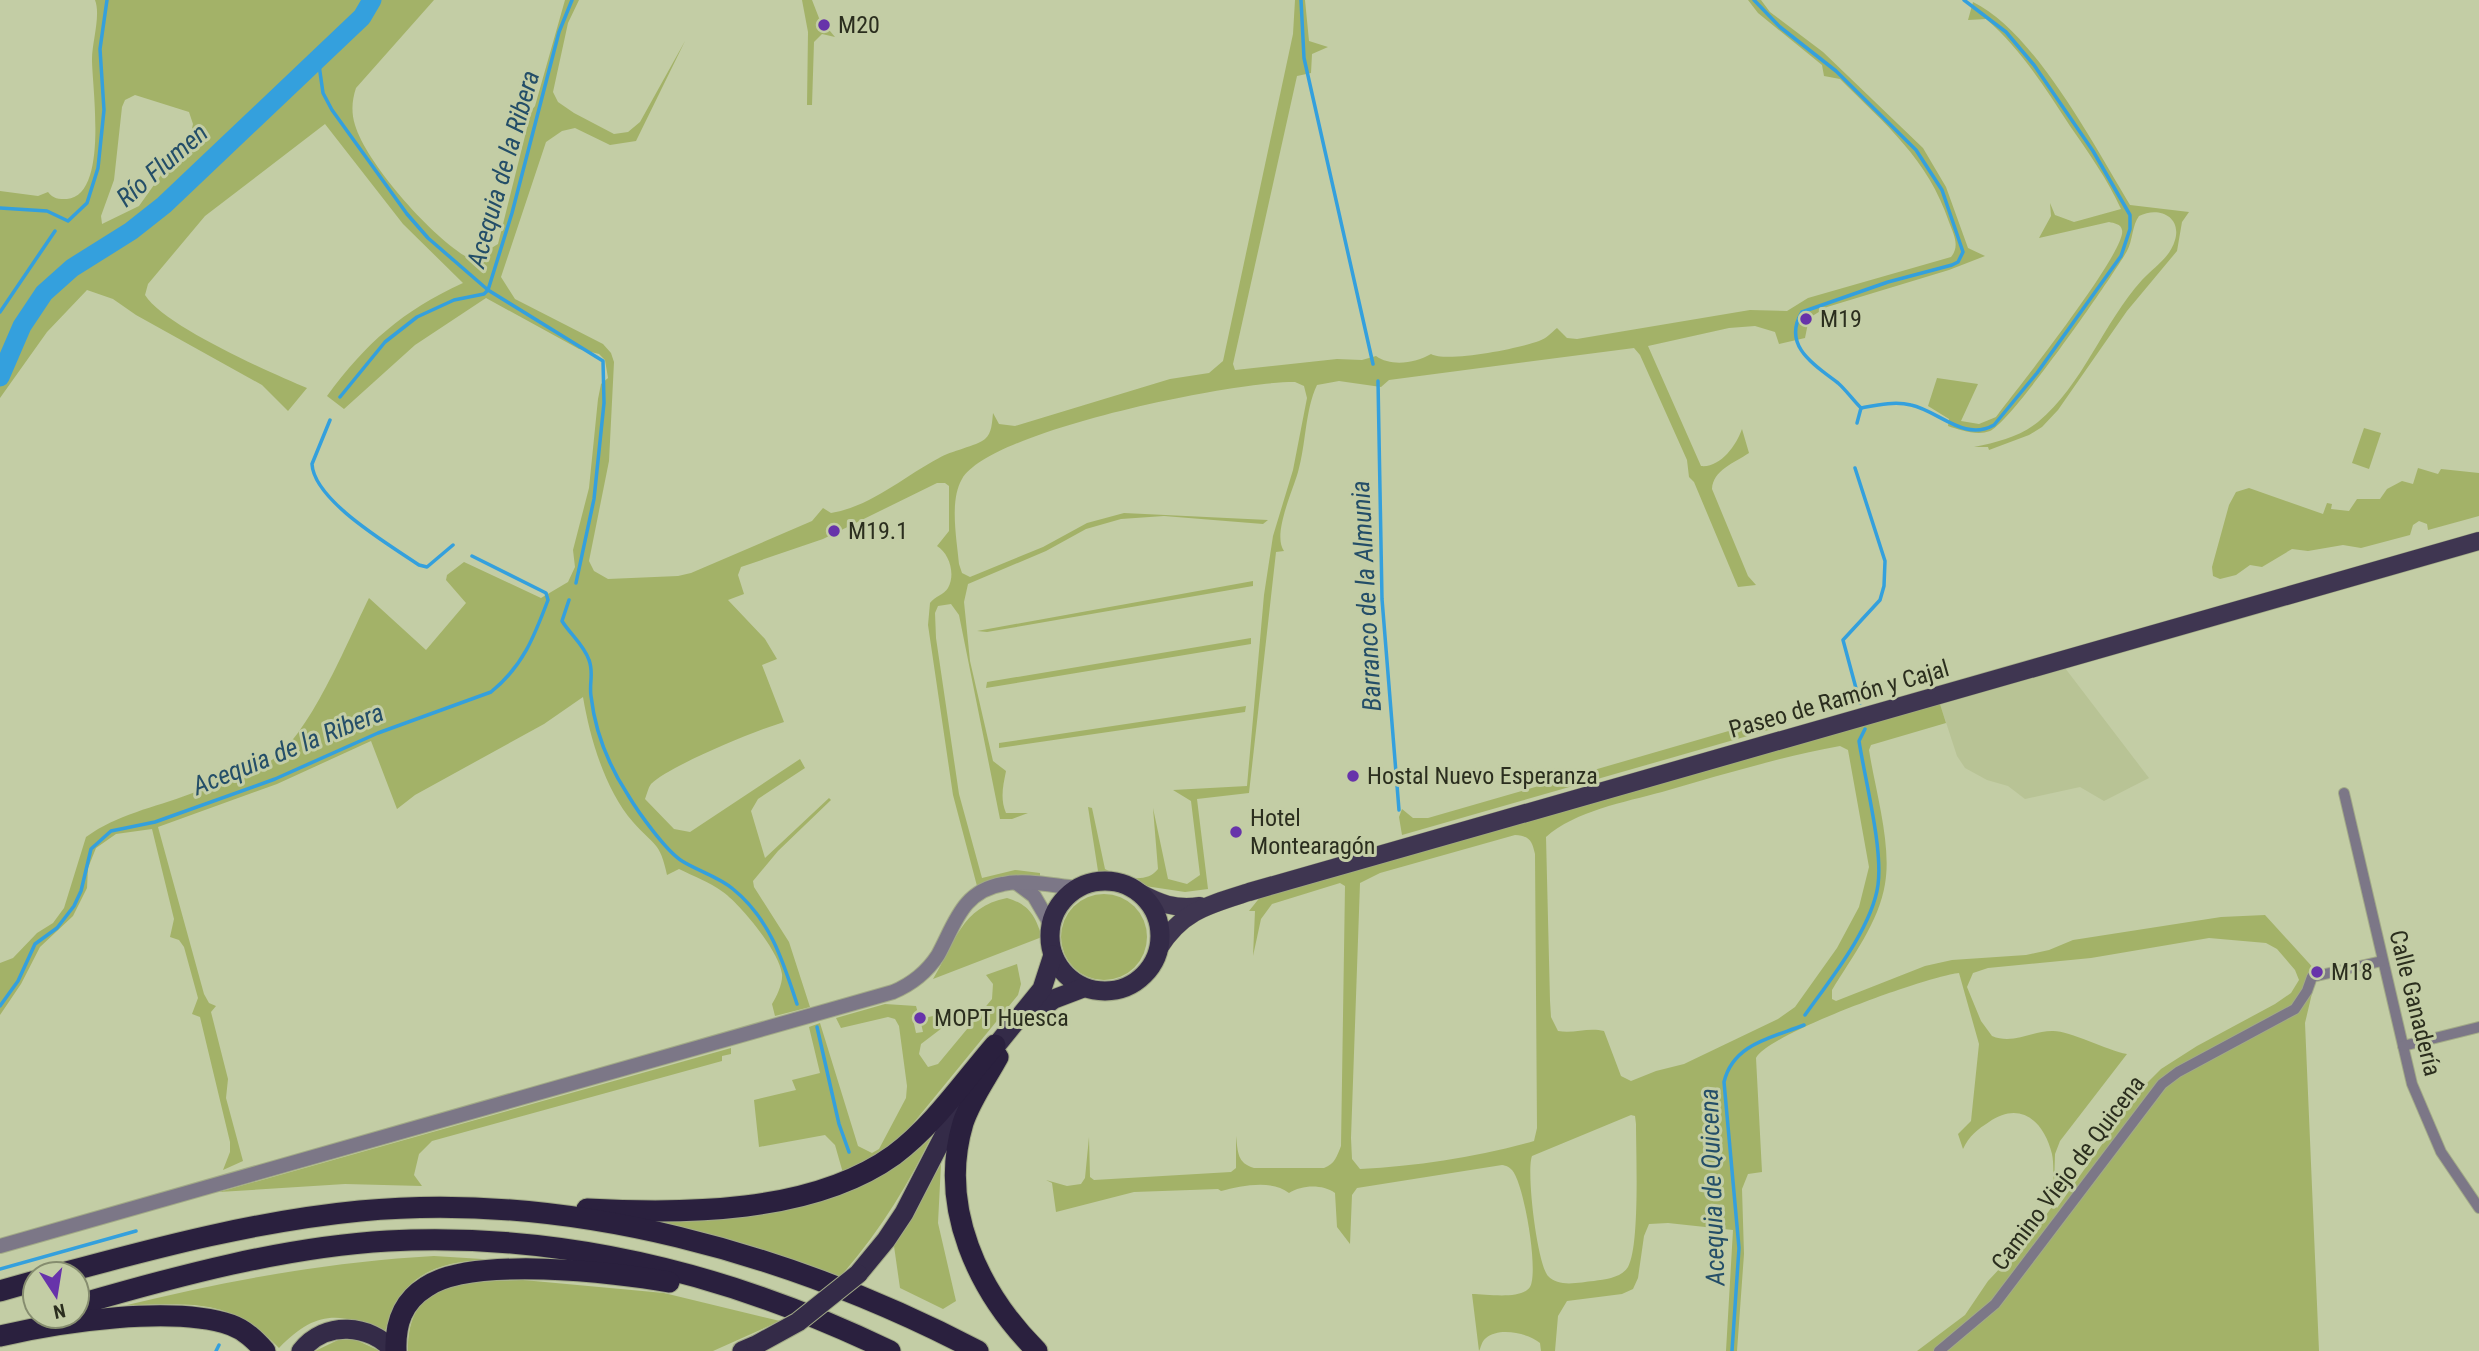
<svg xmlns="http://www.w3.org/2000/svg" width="2479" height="1351" font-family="'Roboto Condensed',sans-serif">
	<rect width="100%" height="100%" fill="#c3cda5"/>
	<!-- built -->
	<path fill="#b8c395" d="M2065 668 2149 778 2104 801 2080 787 2025 799 2008 786 1987 780 1965 768 1957 756 1940 704Z"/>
	<!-- green -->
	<g fill="#a3b268" fill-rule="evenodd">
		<path d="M95 0H434L356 88C352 100 351 112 355 125 367 165 436 242 472 260L498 244 527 128 524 120 535 106 565 0H579L568 23 553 92 558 102 574 113 614 134 628 132 640 122 685 41 636 141 610 145 575 128 562 131 546 142 501 277 515 299 603 344 611 353 614 362 609 461 589 561 594 571 608 579 678 576 691 573 812 521 823 508 831 513C872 506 903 477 939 458 950 451 977 446 985 439 992 433 992 422 993 413L999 424 1015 426 1170 379 1209 373 1223 361 1293 34 1295 0H1305L1309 41 1328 47 1312 54 1311 73 1297 76 1233 364 1235 370 1337 359 1362 360 1376 356C1391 367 1416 363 1431 354 1447 363 1520 348 1539 341 1547 338 1551 333 1557 328L1567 338 1577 339 1750 310 1787 311 1808 298 1951 257C1960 246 1954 235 1949 222 1928 159 1886 125 1840 79L1824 76 1822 65 1758 13 1748 0H1761L1770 12 1823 52 1923 148 1946 187 1968 248 1985 256 1949 270 1827 307 1809 318 1805 338 1779 344 1775 332 1755 326 1729 328 1648 346 1701 466C1720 468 1736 446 1742 429L1749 453C1734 463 1713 470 1712 489L1748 576 1756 585 1738 587 1694 482 1689 477 1687 460 1640 355 1634 348 1389 380 1381 387 1339 381 1317 385C1305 410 1306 445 1298 472 1293 490 1272 535 1284 551L1276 552 1249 793 1197 799 1208 889 1185 892 1092 878 1098 871 1088 807 1092 808 1105 869C1120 877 1146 885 1158 869L1153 808 1168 879 1187 884 1200 875 1191 801 1173 790 1247 786 1264 595 1273 536 1293 470 1307 398 1304 386 1295 382C1236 381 990 430 962 479 949 501 957 540 959 564L962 573 970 577 1043 547 1087 523 1124 513 1268 520 1263 524 1164 516 1121 519 1086 529 1046 551 968 584 964 602 970 661 993 761 1006 771C1003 786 1000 799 1006 813H1028L1012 819H1000L959 615 951 604 938 606 935 613 936 638 959 794 982 878 1015 870 1040 873V879L999 878 977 886 953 795 928 625 930 603C935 596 944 595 948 588 956 574 949 553 937 546L949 531V486L945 483H937L823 539 741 567 738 575 744 594 728 600 765 639 777 659 762 665 784 722C757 730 669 766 651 784 648 788 647 794 645 799L674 829 690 832 800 759 805 768 758 799 751 811 765 858 829 798 831 800 778 851 753 881 754 887 789 942 810 1007 775 1016 772 1004C777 996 783 983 782 974 779 951 741 905 723 892 710 882 693 876 679 869L667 875C660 841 653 845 633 822 605 790 590 738 583 697L544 724 415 795 397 809 371 741 277 784 158 827 204 994 209 1003 216 1006 211 1012 228 1079 226 1098 243 1161 223 1170 230 1152V1142L200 1017 192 1014 198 998 184 947 179 940 170 937 174 919 152 829 116 834 96 848 88 868 87 888 73 916 40 947 21 984 0 1015V963L13 958 37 933 53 923 64 908 86 837C118 814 153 808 190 794 216 784 245 777 269 762 309 738 348 640 369 598L426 650 466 603 446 580 447 575 464 562 541 598 568 582 575 567 573 550 589 488 598 399 601 384 608 378 605 360 599 354 579 349 486 298 415 345 344 409 327 396C366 343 402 311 463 283L403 224 325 124 205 216 148 284 145 295C164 326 271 373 307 388L288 411 262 385 136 315 113 299 87 290 47 332 0 398V191L38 196 48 192C53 199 59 199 67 199 109 195 92 87 92 59 92 42 101 15 95 0ZM135 95 189 112 193 124 191 133 139 206 102 224 101 216 114 180 122 107 125 100Z"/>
		<path d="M802 0H812L819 18 835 37 822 34 814 42 812 105H807L808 32Z"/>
		<path d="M1973 2C2034 31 2095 147 2130 205L2189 212 2182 222 2177 251 2127 311 2058 410 2042 427 2029 435 1989 450 1988 447H1974C1998 442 2019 437 2038 422 2083 385 2103 323 2142 280 2154 267 2170 258 2175 240 2182 216 2158 206 2139 216 2132 225 2133 240 2127 251 2111 279 2012 421 1990 431 1977 436 1960 430 1948 426L1949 419 1928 406 1937 378 1978 384 1961 421 1979 424 1996 417C2014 393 2128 250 2122 230 2121 224 2114 223 2109 222L2039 238 2051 216 2050 203 2055 215 2074 222 2121 209C2108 180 2088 152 2070 126 2045 88 2021 49 1986 19L1968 20Z"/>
		<path d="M2364 428 2381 433 2369 469 2352 463Z"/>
		<path d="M2418 468 2438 474 2441 469 2479 473V516L2428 530 2427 524 2419 521 2413 525 2410 535 2361 548 2343 545 2308 551 2292 549 2262 567 2250 565 2236 575 2220 579 2213 576 2212 567 2229 505 2236 492 2249 488 2323 514 2327 503 2332 504 2331 509 2349 511 2357 499H2380L2387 489 2402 481 2413 484Z"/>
		<path d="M1253 581V586L987 632 977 631Z"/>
		<path d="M1251 638V644L986 688 987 682Z"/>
		<path d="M1940 704 1946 723 1871 745 1869 750C1875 789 1892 845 1885 884 1879 922 1852 957 1832 990V999L1836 1001 1925 966 1952 960 2026 955 2049 950 2073 940 2221 917 2265 915 2317 972 2305 1023 2319 1351H1917L1965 1315 1988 1281 2033 1233 2054 1204 2057 1208 2142 1088 2161 1069 2197 1046 2275 1004 2291 993 2299 980 2295 970 2277 949 2266 943 2209 938 2091 958 1988 968 1973 973 1967 987 1981 1021 1992 1036C2013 1045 2031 1031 2052 1031 2068 1030 2106 1050 2127 1054L2060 1141 2055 1154 2054 1187C2053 1176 2054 1164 2052 1154 2044 1121 2020 1100 1989 1122 1978 1129 1969 1136 1963 1149L1958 1134 1971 1121 1979 1044 1959 973C1928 976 1767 1034 1756 1058L1762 1172 1748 1174 1742 1189 1744 1254 1737 1351H1726L1733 1230 1668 1223 1649 1224 1644 1236 1638 1278 1633 1289 1622 1294 1567 1301 1558 1316 1555 1351H1541L1540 1343C1528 1333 1499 1327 1486 1338 1481 1342 1481 1348 1479 1351L1472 1294C1487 1294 1521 1300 1530 1287 1539 1272 1524 1183 1512 1170 1508 1166 1507 1166 1502 1165L1357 1188 1352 1195 1350 1244 1337 1227 1335 1193C1322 1184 1302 1185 1289 1193 1271 1179 1241 1186 1221 1191L1218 1189 1134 1192 1056 1212 1052 1183 1046 1180 1067 1186 1081 1184 1085 1178 1089 1137 1090 1177 1094 1180 1231 1172 1236 1168V1136C1238 1152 1237 1163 1254 1168H1324C1335 1164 1337 1156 1341 1146L1345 886 1340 883 1272 904 1261 919 1253 956 1255 911H1249L1261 896ZM1840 746 1848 750 1869 867 1859 907 1837 948 1795 1007 1778 1019 1684 1064 1656 1071 1631 1081 1621 1076 1604 1031C1588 1027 1574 1034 1558 1031L1551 1017 1550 1001 1546 837C1575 811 1625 802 1662 792 1721 775 1780 757 1840 746ZM1515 835C1530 836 1532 841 1535 854L1537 1128 1534 1141C1477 1157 1419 1166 1360 1169L1352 1159 1351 1138 1360 883 1380 873ZM1631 1115 1635 1116 1636 1124C1636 1153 1640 1246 1628 1267 1621 1278 1606 1279 1594 1281 1580 1282 1559 1288 1548 1276 1537 1263 1526 1171 1532 1156Z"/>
		<path d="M1246 706 1245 712 999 748V743Z"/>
		<path d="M1772 713 1777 726 1772 729 1402 835 1399 817 1402 809 1413 818H1428L1739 728Z"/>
		<circle cx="1104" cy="937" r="43"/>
		<path d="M1007 898C1030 905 1035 916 1042 937L933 979C955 943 961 907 1007 898Z"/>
		<path d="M1017 964 1021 984 1018 995 911 1126 885 1151 843 1173 835 1145 825 1135 759 1147 754 1100 796 1090 792 1080 820 1073 809 1027 820 1023 858 1146 872 1153 879 1149 906 1098 907 1086 899 1026 895 1019 888 1017 841 1028 836 1018 885 1004 916 1006 919 1017 913 1019 916 1033 923 1032 920 1019 933 1016 935 1029 942 1028 921 1044 919 1054 928 1067 938 1064 992 999 993 984 986 975Z"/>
		<path d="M731 1048V1054L722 1056V1061L432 1141 419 1154 414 1175 422 1186 345 1184 219 1192Z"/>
		<path d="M935 1129C909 1184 879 1233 839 1278L607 1216 777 1208Z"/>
		<path d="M941 1164 938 1223 956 1301 943 1309 900 1288 894 1246Z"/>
		<path d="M434 1256 564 1264C518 1262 448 1249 411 1284 398 1296 392 1314 385 1331 338 1312 316 1310 279 1348 230 1297 192 1304 127 1305 229 1280 329 1262 434 1256Z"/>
		<path d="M523 1280 664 1293 780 1321 713 1351H408C408 1276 466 1283 523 1280Z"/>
		<path d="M354 1339 380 1351H315L338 1340Z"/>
	</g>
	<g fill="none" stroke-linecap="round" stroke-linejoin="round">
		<!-- stream -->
		<g stroke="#34a0dd" stroke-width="3.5">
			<path d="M1301 0 1304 58 1373 364"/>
			<path d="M1754 0 1780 27 1836 71 1916 150 1942 190 1963 252 1958 262 1952 265 1888 282 1802 312C1781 346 1816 366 1838 383 1846 390 1853 400 1861 408"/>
			<path d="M318 58 323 93 332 110 407 214 428 238 488 290 603 361 604 403 594 499 576 583"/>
			<path d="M0 208 47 211 68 221 87 203 98 168 104 110 100 49 107 0"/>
			<path d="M0 312 55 231"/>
			<path d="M1378 381 1382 599 1399 810"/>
			<path d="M340 397 385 342 417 317 454 300 484 294 488 290 512 213 559 32 572 0"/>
			<path d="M1861 408C1877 405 1895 401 1911 405 1939 411 1964 442 1994 425L2037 373 2121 256 2130 229V215L2093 151 2034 65 2006 32 1964 0"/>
			<path d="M330 420 312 464C314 501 390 545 419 565L427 567 453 545"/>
			<path d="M1857 423 1861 408"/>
			<path d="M1855 468 1885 561 1884 586 1880 600 1843 640 1860 703"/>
			<path d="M569 600 562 621C570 634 584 645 589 660 594 673 589 683 591 696 595 731 609 766 628 795 638 812 666 851 682 861 698 871 719 877 733 889 770 919 783 961 797 1004"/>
			<path d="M0 1006 18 981 35 944 57 928 74 906 81 891 91 849 111 831 155 822 275 779 378 733 491 692C523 666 534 637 548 600L546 593 472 556"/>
			<path d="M1805 1015C1830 980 1872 928 1878 885 1883 848 1865 780 1859 741L1865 729"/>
			<path d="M817 1027 839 1124 849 1152"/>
			<path d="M0 1269 136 1231"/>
			<path d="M216 1351 219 1345"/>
			<path d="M1732 1351 1739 1248 1724 1082C1733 1044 1771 1038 1804 1025"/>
		</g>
		<!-- river -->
		<path stroke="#34a0dd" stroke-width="19" d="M0 377 22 326 44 293 72 268 131 231 164 205 362 17 372 0"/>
		<defs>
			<g id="minor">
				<path d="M2344 793 2412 1084 2441 1152 2479 1208"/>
				<path d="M2403 1046 2479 1027"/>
				<path d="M1939 1351 1995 1304 2162 1084 2178 1072 2295 1009 2307 991 2312 977 2382 961"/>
			</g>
			<g id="tertiary">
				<path d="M1018 884 1034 896 1051 925"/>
				<path d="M0 1246 893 992C912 984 927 972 938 955 955 924 962 891 1003 884 1027 879 1054 886 1078 888"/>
			</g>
			<g id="primary">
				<path d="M1138 892C1159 903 1175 910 1200 906"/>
				<path d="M1159 948C1182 911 1208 905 1249 892L2479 541"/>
			</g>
			<g id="trunk">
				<circle cx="1105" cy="936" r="55"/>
				<path d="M1029 1018 1054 999 1083 988"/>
				<path d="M987 1057 1042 989 1053 955"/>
				<path d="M858 1274 886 1240 904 1213 971 1083"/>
				<path d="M301 1351C325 1320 370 1324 394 1351"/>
				<path d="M742 1351 756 1345"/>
			</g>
			<g id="motorway">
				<path d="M998 1057C986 1079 971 1099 963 1123 938 1207 978 1292 1037 1351"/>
				<path d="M587 1209C683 1214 812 1214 894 1155 934 1125 963 1082 995 1045"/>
				<path d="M59 1274C159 1247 257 1221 360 1211 571 1191 792 1254 978 1351"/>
				<path d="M0 1291 35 1281"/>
				<path d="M77 1305C177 1276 284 1247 388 1241 563 1232 733 1275 890 1351"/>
				<path d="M0 1336C60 1322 173 1305 231 1325 245 1330 255 1340 265 1351"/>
				<path d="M396 1351C395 1324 402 1302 426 1287 471 1256 615 1272 669 1282"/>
			</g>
		</defs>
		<!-- minor casing -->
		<use href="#minor" stroke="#a2aa87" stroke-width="12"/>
		<!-- tertiary casing -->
		<use href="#tertiary" stroke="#a2aa87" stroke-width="16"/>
		<!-- primary casing -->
		<use href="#primary" stroke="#a2aa87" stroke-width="19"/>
		<!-- trunk casing -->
		<use href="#trunk" stroke="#a2aa87" stroke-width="21"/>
		<!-- motorway casing -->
		<use href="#motorway" stroke="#a2aa87" stroke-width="23"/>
		<!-- minor -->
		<use href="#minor" stroke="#7c7787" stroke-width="10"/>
		<!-- tertiary -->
		<use href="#tertiary" stroke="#7c7787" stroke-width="14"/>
		<!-- primary -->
		<use href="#primary" stroke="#3f3651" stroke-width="18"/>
		<!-- trunk -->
		<use href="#trunk" stroke="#342b48" stroke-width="19"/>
		<!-- motorway -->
		<use href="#motorway" stroke="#2a203e" stroke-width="21"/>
		<defs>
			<path id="trunk-bridge" d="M756 1345 798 1322 858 1274"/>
		</defs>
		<!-- trunk-bridge casing -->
		<use href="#trunk-bridge" stroke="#a2aa87" stroke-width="21" stroke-linecap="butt"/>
		<!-- trunk-bridge -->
		<use href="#trunk-bridge" stroke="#342b48" stroke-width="19"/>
	</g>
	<!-- markers -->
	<g fill="#6733aa" stroke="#c3cda5" stroke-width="2.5">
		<circle cx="824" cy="25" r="7"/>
		<circle cx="1806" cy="319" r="7"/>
		<circle cx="834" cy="531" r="7"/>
		<circle cx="1353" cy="776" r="7"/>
		<circle cx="1236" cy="832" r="7"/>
		<circle cx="2317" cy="972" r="7"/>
		<circle cx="920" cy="1018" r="7"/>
	</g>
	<g text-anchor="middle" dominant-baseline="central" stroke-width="6" stroke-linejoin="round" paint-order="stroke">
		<!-- poi labels -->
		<g font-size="24" fill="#2b2e1e" stroke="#c3cda5" text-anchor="start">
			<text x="838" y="25">M20</text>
			<text x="1820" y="319">M19</text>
			<text x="848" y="531">M19.1</text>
			<text x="1367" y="776">Hostal Nuevo Esperanza</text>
			<text x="1250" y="818">Hotel<tspan x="1250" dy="28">Montearagón</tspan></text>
			<text x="2331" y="972">M18</text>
			<text x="934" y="1018">MOPT Huesca</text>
		</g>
		<!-- street labels -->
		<g font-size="24" fill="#2b2e1e" stroke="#c3cda5">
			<text transform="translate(1839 699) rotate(-16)">Paseo de Ramón y Cajal</text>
			<text transform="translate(2415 1003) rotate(76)">Calle Ganadería</text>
			<text transform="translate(2068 1173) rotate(-53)">Camino Viejo de Quicena</text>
		</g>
		<!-- water labels -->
		<g font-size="26" font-style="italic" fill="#244e68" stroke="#c3cda5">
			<text transform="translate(162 165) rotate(-41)">Río Flumen</text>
			<text transform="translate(503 169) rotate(-74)">Acequia de la Ribera</text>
			<text transform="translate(1366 596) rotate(-93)">Barranco de la Almunia</text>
			<text transform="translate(288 749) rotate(-22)">Acequia de la Ribera</text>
			<text transform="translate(1712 1187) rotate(-92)">Acequia de Quicena</text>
		</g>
	</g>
	<!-- north arrow -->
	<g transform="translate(56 1295) rotate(168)"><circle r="33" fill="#c3cda5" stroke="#868d6f" stroke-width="2"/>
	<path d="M0-5L12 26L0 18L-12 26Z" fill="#6733aa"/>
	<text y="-10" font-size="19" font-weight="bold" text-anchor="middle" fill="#2b2e1e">N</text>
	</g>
</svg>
